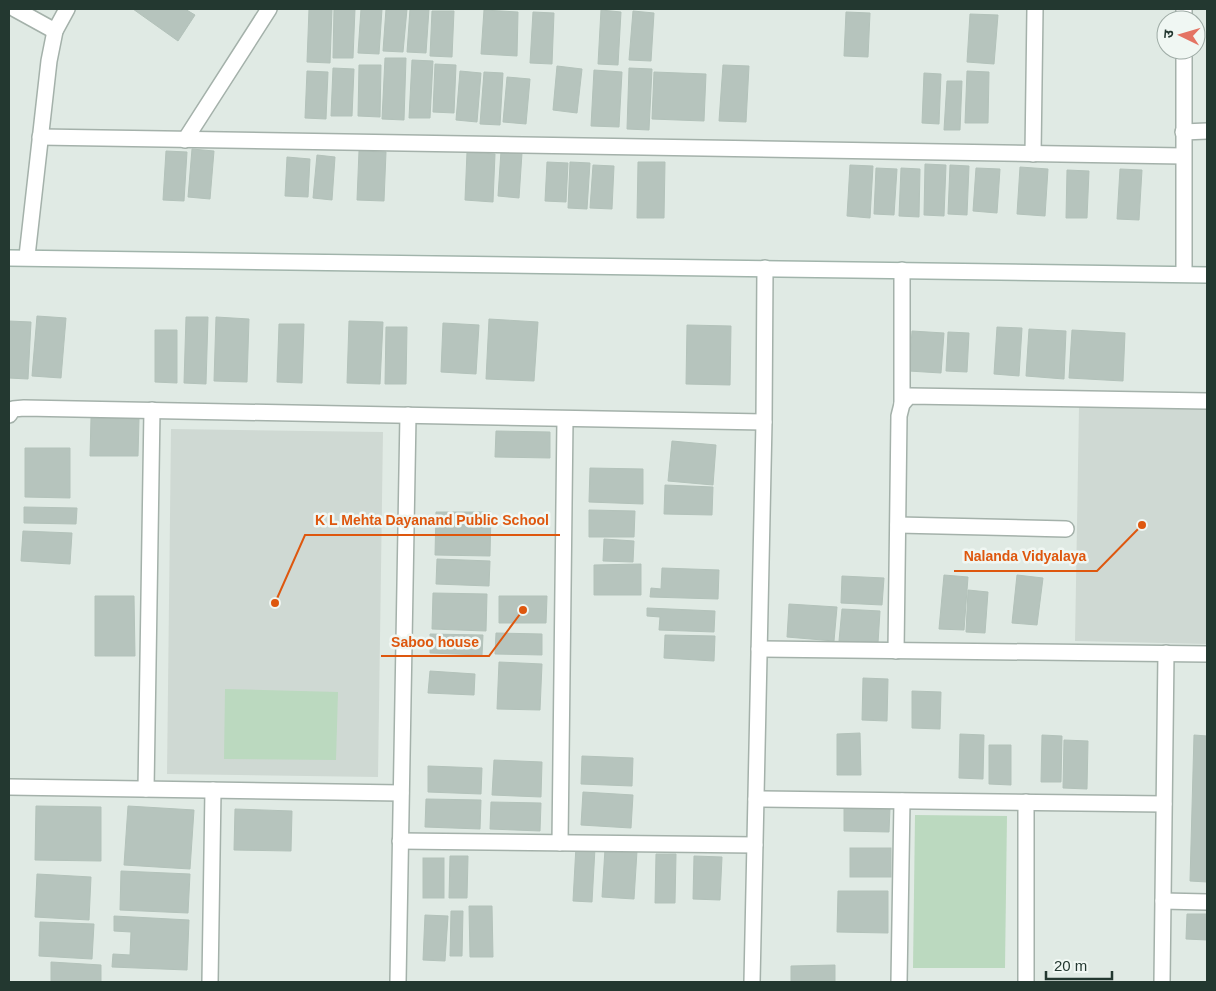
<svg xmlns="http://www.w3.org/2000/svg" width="1216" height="991" font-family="Helvetica,'Noto Sans Devanagari',sans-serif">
	<rect width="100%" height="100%" fill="#e0eae4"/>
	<!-- built -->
	<g fill="#cfd9d3">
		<path d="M1079 407 1207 409V644L1075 641Z"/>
		<path d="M171 429 383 432 378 777 167 774Z"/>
	</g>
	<!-- green -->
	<g fill="#bbd9bf">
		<path d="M225 689 338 692 336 760 224 759Z"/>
		<path d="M915 815 1007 816 1005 968H913Z"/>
	</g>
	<!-- building -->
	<g fill="#b6c4bd" stroke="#b3c2ba">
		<path d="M133 9H185L195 15 178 41Z"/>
		<path d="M309 9H332L330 63 307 62Z"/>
		<path d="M334 9H355L353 58H333Z"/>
		<path d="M361 9H382L379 54 358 53Z"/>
		<path d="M386 9H407L403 52 383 51Z"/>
		<path d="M410 9H429L426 53 407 52Z"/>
		<path d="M484 10 518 12 517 56 481 54Z"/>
		<path d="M601 10 621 12 618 65 598 64Z"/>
		<path d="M432 11H454L452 57 430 56Z"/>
		<path d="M633 11 654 13 651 61 629 60Z"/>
		<path d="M533 12 554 13 552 64 530 63Z"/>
		<path d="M846 12 870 13 868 57 844 56Z"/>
		<path d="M970 14 998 15 994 64 967 62Z"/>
		<path d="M385 58H406L404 120 382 119Z"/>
		<path d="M412 60 433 61 430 118H409Z"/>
		<path d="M435 64 456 65 454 113 433 112Z"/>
		<path d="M359 65H381L380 117 358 116Z"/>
		<path d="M723 65 749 66 746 122 719 121Z"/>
		<path d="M557 66 582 69 577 113 553 110Z"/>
		<path d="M333 68 354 69 352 116H331Z"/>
		<path d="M629 68 652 69 649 130 627 129Z"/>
		<path d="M594 70 622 72 619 127 591 126Z"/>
		<path d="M307 71 328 72 326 119 305 118Z"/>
		<path d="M460 71 481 73 477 122 456 120Z"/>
		<path d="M967 71 989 72 988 123H965Z"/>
		<path d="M484 72 503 73 500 125 480 124Z"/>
		<path d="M654 72 706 74 704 121 652 119Z"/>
		<path d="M924 73 941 74 939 124 922 123Z"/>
		<path d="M507 77 530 79 526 124 503 122Z"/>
		<path d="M947 81H962L960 130H944Z"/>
		<path d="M192 149 214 151 210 199 188 197Z"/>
		<path d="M166 151 187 152 184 201 163 200Z"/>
		<path d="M359 151 386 152 384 201 357 200Z"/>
		<path d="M501 151 522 153 519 198 498 196Z"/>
		<path d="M467 152 495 154 493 202 465 200Z"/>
		<path d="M317 155 335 157 332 200 313 198Z"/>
		<path d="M287 157 310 159 308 197 285 196Z"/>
		<path d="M547 162 568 163 566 202 545 201Z"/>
		<path d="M570 162 590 163 587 209 568 208Z"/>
		<path d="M638 162H665L664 218H637Z"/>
		<path d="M925 164 946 165 944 216 924 215Z"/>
		<path d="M593 165 614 166 612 209 590 208Z"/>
		<path d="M850 165 873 166 870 218 847 216Z"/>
		<path d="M950 165 969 166 967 215 948 214Z"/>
		<path d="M1020 167 1048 169 1045 216 1017 214Z"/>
		<path d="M876 168 897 169 894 215 874 214Z"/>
		<path d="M901 168 920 169 919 217 899 216Z"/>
		<path d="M976 168 1000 169 997 213 973 211Z"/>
		<path d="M1120 169 1142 170 1139 220 1117 219Z"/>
		<path d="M1067 170 1089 171 1087 218H1066Z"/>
		<path d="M37 316 66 318 61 378 32 376Z"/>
		<path d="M186 317H208L206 384 184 383Z"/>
		<path d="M216 317 249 319 247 382 214 381Z"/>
		<path d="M489 319 538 322 534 381 486 379Z"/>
		<path d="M9 321 31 322 28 379 9 378Z"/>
		<path d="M349 321 383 322 380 384 347 383Z"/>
		<path d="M443 323 479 325 476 374 441 372Z"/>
		<path d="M279 324H304L302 383 277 382Z"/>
		<path d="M687 325 731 326 730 385 686 384Z"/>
		<path d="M386 327H407L406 384H385Z"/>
		<path d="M997 327 1022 328 1019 376 994 374Z"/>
		<path d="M1029 329 1066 331 1064 379 1026 376Z"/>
		<path d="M155 330H177V383L155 382Z"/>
		<path d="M1072 330 1125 333 1123 381 1069 378Z"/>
		<path d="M912 331 944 333 941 373 909 371Z"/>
		<path d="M948 332 969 333 967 372 946 371Z"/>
		<path d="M91 418 139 419 138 456H90Z"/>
		<path d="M496 431 550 432V458L495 457Z"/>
		<path d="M672 441 716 445 713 485 668 481Z"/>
		<path d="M25 448H70V498L25 497Z"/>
		<path d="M590 468 643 469V504L589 502Z"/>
		<path d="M665 485 713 487 712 515 664 514Z"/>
		<path d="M24 507 77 508 76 524 24 523Z"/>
		<path d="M589 510 635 511 634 537H589Z"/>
		<path d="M436 512H491L490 556 435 555Z"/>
		<path d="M23 531 72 533 70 564 21 561Z"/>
		<path d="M604 539 634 541 633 562 603 561Z"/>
		<path d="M437 559 490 561 489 586 436 584Z"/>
		<path d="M641 564V595H594V565Z"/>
		<path d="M662 568 719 570 718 599 650 597 651 588 661 589Z"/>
		<path d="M944 575 968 577 964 630 939 629Z"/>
		<path d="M1017 575 1043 578 1037 625 1012 623Z"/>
		<path d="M842 576 884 578 882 605 841 603Z"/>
		<path d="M968 590 988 592 985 633 966 632Z"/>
		<path d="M433 593 487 594 486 631 432 629Z"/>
		<path d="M95 596H134L135 656H95Z"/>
		<path d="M499 596H547L546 623H499Z"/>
		<path d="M789 604 837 607 834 641 787 637Z"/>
		<path d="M647 608 715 611 714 632 659 630 660 617 647 616Z"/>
		<path d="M842 609 880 611 878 643 839 641Z"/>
		<path d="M496 633 542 634V655L495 654Z"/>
		<path d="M430 634 483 635 482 655 430 653Z"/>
		<path d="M665 635 715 636 714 661 664 658Z"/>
		<path d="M499 662 542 664 540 710 497 709Z"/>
		<path d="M430 671 475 674 474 695 428 693Z"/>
		<path d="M863 678 888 679 887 721 862 720Z"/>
		<path d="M912 691 941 692 940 729 912 728Z"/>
		<path d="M860 733 861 775H837V734Z"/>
		<path d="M960 734 984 735 983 779 959 778Z"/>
		<path d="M1042 735 1062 736 1061 782H1041Z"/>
		<path d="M1194 735 1207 736V882L1190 881Z"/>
		<path d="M1064 740 1088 741 1087 789 1063 788Z"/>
		<path d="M989 745H1011V785L989 784Z"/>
		<path d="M582 756 633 758 632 786 581 784Z"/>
		<path d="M494 760 542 762 541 797 492 795Z"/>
		<path d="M428 766 482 768 481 794 428 792Z"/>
		<path d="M583 792 633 795 631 828 581 825Z"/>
		<path d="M426 799 481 800 480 829 425 827Z"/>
		<path d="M491 802 541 803 540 831 490 829Z"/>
		<path d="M36 806 101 807V861L35 860Z"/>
		<path d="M128 806 194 810 190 869 124 865Z"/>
		<path d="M844 807 890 808 889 832 844 831Z"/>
		<path d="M235 809 292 811 291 851 234 850Z"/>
		<path d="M576 846 595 848 592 902 573 901Z"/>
		<rect x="850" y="848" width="41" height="29"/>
		<path d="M605 849 637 851 634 899 602 897Z"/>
		<path d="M656 854H676L675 903H655Z"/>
		<path d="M450 856H468L467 898H449Z"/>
		<path d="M694 856 722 857 720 900 693 899Z"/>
		<rect x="423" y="858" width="21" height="40"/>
		<path d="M121 871 190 874 188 913 120 910Z"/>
		<path d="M37 874 91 877 89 920 35 917Z"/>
		<path d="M838 891H888V933L837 932Z"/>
		<path d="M469 906H492L493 957H470Z"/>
		<path d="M451 911H463L462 956H450Z"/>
		<path d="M1187 914H1207V940L1186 939Z"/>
		<path d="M425 915 448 916 445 961 423 960Z"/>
		<path d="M114 916 189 920 187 970 112 967 113 954 130 955 131 932 114 931Z"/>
		<path d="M40 922 94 924 92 959 39 956Z"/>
		<path d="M51 962 101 965V982H51Z"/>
		<path d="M835 965V982H791V966Z"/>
	</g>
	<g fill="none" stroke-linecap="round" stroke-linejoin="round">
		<defs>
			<g id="street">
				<path d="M15 9 55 31"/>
				<path d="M1184 20V9"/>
				<path d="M1183 132 1207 131"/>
				<path d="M40 137 1183 156"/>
				<path d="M185 140 269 9"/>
				<path d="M1033 154 1035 9"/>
				<path d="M27 256 49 61 55 31 67 9"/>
				<path d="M902 270V404"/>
				<path d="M1184 274V50"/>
				<path d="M9 415 13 409 24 408 764 422"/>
				<path d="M898 525 1066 529"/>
				<path d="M759 649 1207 654"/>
				<path d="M896 651 899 416 902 404 909 396 1207 401"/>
				<path d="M9 787 401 793"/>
				<path d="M146 789 152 410"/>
				<path d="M756 799 1164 804"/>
				<path d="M1026 802V982"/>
				<path d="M400 841 755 845"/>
				<path d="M560 843 565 419"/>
				<path d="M1163 901 1207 902"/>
				<path d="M210 982 213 790"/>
				<path d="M398 982 408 415"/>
				<path d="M752 982 764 422 765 268"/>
				<path d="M899 982 902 801"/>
				<path d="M1162 982 1166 653"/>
			</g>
			<path id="secondary" d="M9 258 1207 275"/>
		</defs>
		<!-- street casing -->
		<use href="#street" stroke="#a4b1aa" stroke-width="18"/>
		<!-- secondary casing -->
		<use href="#secondary" stroke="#a1b4ab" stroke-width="18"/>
		<!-- street -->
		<use href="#street" stroke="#fff" stroke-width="15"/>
		<!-- secondary -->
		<use href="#secondary" stroke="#fff" stroke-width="15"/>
	</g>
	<!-- callouts -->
	<path fill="none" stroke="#de570e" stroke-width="2" d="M275 603L305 535H560M1142 525L1097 571H954M523 610L489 656H381"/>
	<g fill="#de570e" stroke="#f0f7f3" stroke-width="2">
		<circle cx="275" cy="603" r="5"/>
		<circle cx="1142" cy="525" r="5"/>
		<circle cx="523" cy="610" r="5"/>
	</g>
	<g font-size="14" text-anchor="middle" font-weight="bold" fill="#de570e" stroke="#f0f7f3" stroke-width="5" stroke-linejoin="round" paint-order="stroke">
		<text x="432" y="525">K L Mehta Dayanand Public School</text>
		<text x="1025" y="561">Nalanda Vidyalaya</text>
		<text x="435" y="647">Saboo house</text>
	</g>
	<!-- border -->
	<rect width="1216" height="991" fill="none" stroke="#233830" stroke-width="20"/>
	<!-- north arrow -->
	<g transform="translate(1181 35) rotate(275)"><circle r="24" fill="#f0f7f3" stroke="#9eaba5"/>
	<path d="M0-4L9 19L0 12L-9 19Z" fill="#e47363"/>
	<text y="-8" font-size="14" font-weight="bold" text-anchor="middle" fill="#233830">उ</text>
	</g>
	<!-- scale -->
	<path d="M1046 971v8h66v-8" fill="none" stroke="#233830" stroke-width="2.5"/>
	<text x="1054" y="971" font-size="15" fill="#233830" stroke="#f0f7f3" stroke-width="4" paint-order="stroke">20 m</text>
</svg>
